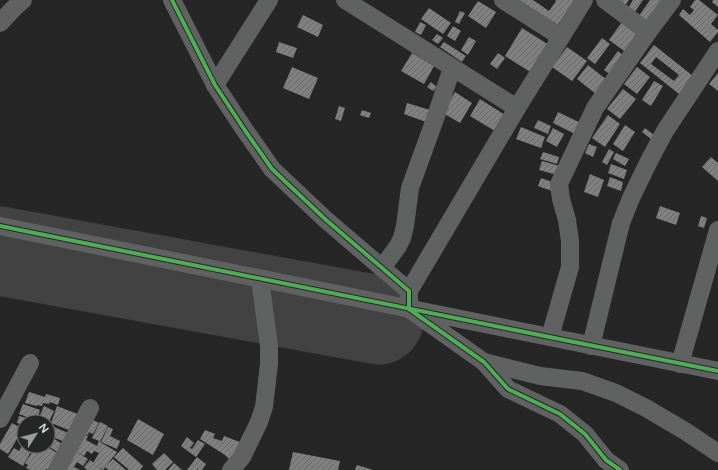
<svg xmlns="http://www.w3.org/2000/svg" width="718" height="470" font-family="Figtree,sans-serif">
	<defs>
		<pattern id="building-hatch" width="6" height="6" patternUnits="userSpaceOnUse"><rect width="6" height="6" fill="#808080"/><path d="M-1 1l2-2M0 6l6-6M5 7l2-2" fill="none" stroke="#6a6a6a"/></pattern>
	</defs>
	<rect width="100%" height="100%" fill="#262626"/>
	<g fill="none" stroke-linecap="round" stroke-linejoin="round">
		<!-- runway -->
		<path stroke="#414241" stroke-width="89" d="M0 251 379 320"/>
	</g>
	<!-- building -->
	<g fill="url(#building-hatch)" fill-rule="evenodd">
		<path d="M511 0H533L549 11 556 1 555 0H575L554 30Z"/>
		<path d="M619 0H629L623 9Z"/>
		<path d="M633 0H643L632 16 626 11Z"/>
		<path d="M650 0H662L644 26 636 20Z"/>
		<path d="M695 0H699L718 15 711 24 718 30V32L710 42 679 15 683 9 690 15 694 10 690 7Z"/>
		<path d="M713 0H718V7L712 2Z"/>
		<path d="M478 1 496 12 486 28 468 16Z"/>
		<path d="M429 8 451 23 443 34 421 19Z"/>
		<path d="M460 11 465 13 459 24 455 22Z"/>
		<path d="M303 15 323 25 318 37 297 27Z"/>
		<path d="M625 18 643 32 627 53 609 40Z"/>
		<path d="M420 22 426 25 421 35 415 32Z"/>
		<path d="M453 26 461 31 455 41 447 36Z"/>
		<path d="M522 28 549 45 532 73 505 56Z"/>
		<path d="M437 34 443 38 438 44 432 40Z"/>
		<path d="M469 37 476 41 468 55 461 50Z"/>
		<path d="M602 38 610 44 595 64 587 58Z"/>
		<path d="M279 42 297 48 293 58 276 52Z"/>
		<path d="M444 42 466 56 462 62 440 47Z"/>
		<path d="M654 45 693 76 679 94 640 63ZM656 57 679 75 674 81 651 64Z"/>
		<path d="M567 47 587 61 572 81 552 67Z"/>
		<path d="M618 51 625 57 611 75 604 70Z"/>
		<path d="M412 53 434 66 424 84 401 71Z"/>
		<path d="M498 53 505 58 497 69 490 64Z"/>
		<path d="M588 65 607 80 596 94 577 79Z"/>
		<path d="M292 67 318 78 309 99 283 88Z"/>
		<path d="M637 67 650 77 637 94 624 84Z"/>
		<path d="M718 73V91L709 84Z"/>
		<path d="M654 81 663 86 651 106 642 100Z"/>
		<path d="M431 82 437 87 433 91 427 87Z"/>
		<path d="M623 89 636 99 620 119 607 109Z"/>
		<path d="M455 92 472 103 460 123 443 113Z"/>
		<path d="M480 99 505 115 495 131 470 116Z"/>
		<path d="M407 103 430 110 426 122 404 114Z"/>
		<path d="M339 106 345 108 341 121 335 119Z"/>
		<path d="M362 110 371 113 369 118 360 115Z"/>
		<path d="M558 112 585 125 579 136 553 123Z"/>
		<path d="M608 115 620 124 605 147 592 138Z"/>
		<path d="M538 120 551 126 548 134 534 128Z"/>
		<path d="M625 125 635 132 623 151 613 144Z"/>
		<path d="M521 127 545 137 541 148 516 139Z"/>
		<path d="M553 128 564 134 557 147 546 141Z"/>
		<path d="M645 128 654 135 651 139 642 132Z"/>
		<path d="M589 144 597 147 593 157 585 153Z"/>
		<path d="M609 149 614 152 607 165 602 162Z"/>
		<path d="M543 152 559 157 557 164 540 159Z"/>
		<path d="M616 153 629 159 625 166 613 159Z"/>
		<path d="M711 157 718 163V181L702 167Z"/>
		<path d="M542 161 563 167 561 176 539 170Z"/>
		<path d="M611 164 627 170 624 179 608 173Z"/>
		<path d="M590 174 604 180 598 197 584 192Z"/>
		<path d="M610 177 623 182 621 191 607 186Z"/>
		<path d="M541 178 555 183 552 191 538 186Z"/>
		<path d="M660 206 680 213 676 225 656 218Z"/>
		<path d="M701 216 707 218 704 228 698 226Z"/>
		<path d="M29 392 45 397 46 394 60 398 58 405 50 402 49 404 43 403 42 406 37 405V406L25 403Z"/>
		<path d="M23 404 40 410 37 421 19 414Z"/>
		<path d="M44 406 54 411 49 422H43L38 420Z"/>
		<path d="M57 406 80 415 74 432 51 423Z"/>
		<path d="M19 416 30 419 29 422H24V425L17 423Z"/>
		<path d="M91 419 99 423 93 434 89 432 88 435 83 433Z"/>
		<path d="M138 419 164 434 153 455 127 440Z"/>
		<path d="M100 422 108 426 100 442 117 452 103 470 93 463 99 453 94 451 92 454 87 451 84 456 75 451 83 434 88 436 86 440 97 446 99 441 92 438Z"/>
		<path d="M12 423 23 429 8 454 0 449V444Z"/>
		<path d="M49 425 73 435 70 444 55 438V436L48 433V426H49Z"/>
		<path d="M108 427 113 429 110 436 120 441 117 449 101 442Z"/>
		<path d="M205 430 215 434 213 438 222 441 224 436 245 444 233 463 225 455 200 439Z"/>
		<path d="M48 435 67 447 62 455 48 446Z"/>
		<path d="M187 437 194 443 190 448 192 449 198 440 205 444 196 457 181 446Z"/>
		<path d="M24 443V446H34L23 466 8 457 14 448 19 451Z"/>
		<path d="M36 446H46L60 455 48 470 46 469 45 470H30L26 468 28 465 25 463Z"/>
		<path d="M123 448 143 466 140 470H129L114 457Z"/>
		<path d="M75 451 88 459 83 466 77 462 74 467 80 470H63Z"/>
		<path d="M293 452 340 461 338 470H289Z"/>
		<path d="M164 453 173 462 165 470H157L152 464Z"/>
		<path d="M197 457 206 464 202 470H199L197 469V470H187Z"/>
		<path d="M113 459 126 470H108L105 467Z"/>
		<path d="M90 460 94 463 102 470H87L84 467Z"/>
		<path d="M174 463 182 470H168Z"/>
		<path d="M357 465 373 470H355Z"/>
	</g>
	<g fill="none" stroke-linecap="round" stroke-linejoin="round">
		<!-- minor -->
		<g stroke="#5f6260" stroke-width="18">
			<path d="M172 0 215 85 244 129 272 169 325 219 409 291V309L484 362 508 389 560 414 585 434 606 460 620 470"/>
			<path d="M345 0 517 108"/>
			<path d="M503 0 561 37"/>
			<path d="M605 0 648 32"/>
			<path d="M0 23 14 8 23 0"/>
			<path d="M215 85 269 0"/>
			<path d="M0 226 718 371"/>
			<path d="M382 268 398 246 402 238 405 226 410 188 435 119 452 68"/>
			<path d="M409 291 517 108 584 0"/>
			<path d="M550 337 570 267V241L567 220 561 199 559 184 595 108 648 32 672 0"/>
			<path d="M591 346 621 223 631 198 650 159 665 131 718 51"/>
			<path d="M484 362 540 376 582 381 616 393 646 408 685 431 718 453"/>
			<path d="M680 364 718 230"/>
			<path d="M0 419 30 363"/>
			<path d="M57 470 90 408"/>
			<path d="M231 470 242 457 259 422 264 407 269 364V346L260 279"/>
		</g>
		<defs>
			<g id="cycleway">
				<path d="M172 0 215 85 244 129 272 169 325 219 409 291V309L484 362 508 389 560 414 585 434 606 460 620 470"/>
				<path d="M0 226 718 371"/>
			</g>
		</defs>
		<!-- cycleway casing -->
		<use href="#cycleway" stroke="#252726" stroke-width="6"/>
		<!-- cycleway -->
		<use href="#cycleway" stroke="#51ab58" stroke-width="4"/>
	</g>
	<!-- north arrow -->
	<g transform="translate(36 434) rotate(54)"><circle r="19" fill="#252726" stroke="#6c6e6d"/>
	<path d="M0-3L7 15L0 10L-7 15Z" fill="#999a99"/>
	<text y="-6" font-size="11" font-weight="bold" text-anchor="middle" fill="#d7d9d7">N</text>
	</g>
</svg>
